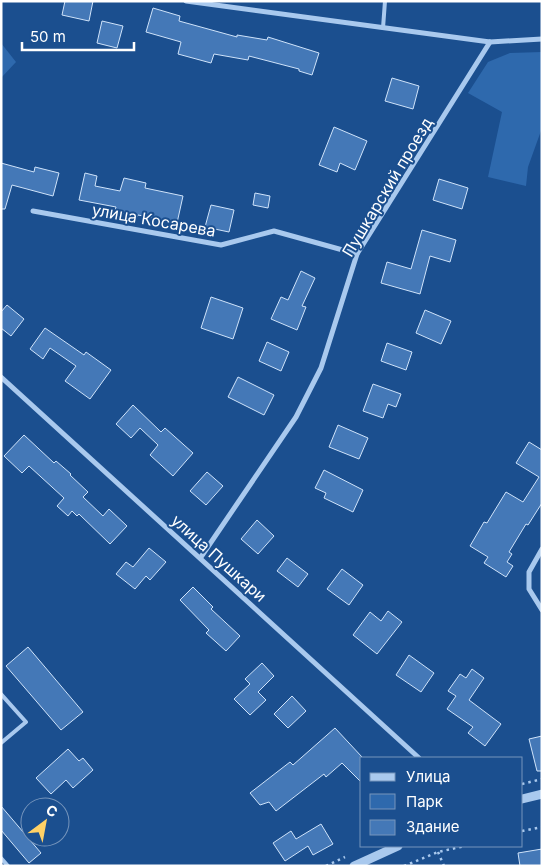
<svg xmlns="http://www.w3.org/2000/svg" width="543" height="867" font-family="Inter,sans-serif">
	<rect width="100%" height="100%" fill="#1b4f8f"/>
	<!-- green -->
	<g fill="#2e69ad">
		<path d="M1 43 16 62 1 78Z"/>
		<path d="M542 52V128L528 167 526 186 488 177 502 112 468 93 488 62 510 53Z"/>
	</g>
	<!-- building -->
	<g fill="#4478b7" stroke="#cfe3fa">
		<path d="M65 1H93L89 21 62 15Z"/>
		<path d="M153 8 180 16 179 21 237 37V35L267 40 268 37 319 53 312 75 299 71V69L249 56 248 60 214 54 211 63 178 54 181 42 146 32Z"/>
		<path d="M102 21 123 26 117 48 97 43Z"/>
		<path d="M392 78 419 86 413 109 385 101Z"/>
		<path d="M334 127 367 141 355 170 340 163 337 172 319 165Z"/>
		<path d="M1 163 34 172 35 167 59 173 53 196 12 185 5 209H1Z"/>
		<path d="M85 173 97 176 95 186 120 191 124 178 146 183 145 188 183 196 177 223 138 215 137 217 115 211 116 207 79 200Z"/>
		<path d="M439 179 468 188 462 209 433 200Z"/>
		<path d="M255 193 270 196 268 208 253 205Z"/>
		<path d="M211 205 234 210 229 232 205 227Z"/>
		<path d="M422 230 456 240 450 262 430 256 420 294 381 283 387 262 411 269Z"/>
		<path d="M301 271 315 278 302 306 306 307 297 330 271 319 281 297 288 300Z"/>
		<path d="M211 297 243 308 233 339 201 328Z"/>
		<path d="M7 305 24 319 11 336 1 328V312Z"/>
		<path d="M425 310 451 321 441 344 416 333Z"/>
		<path d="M45 328 84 355 86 352 111 370 90 399 65 381 76 366 50 348 43 359 30 349Z"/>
		<path d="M267 342 289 352 281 371 259 361Z"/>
		<path d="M387 343 412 352 406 370 381 361Z"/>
		<path d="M238 377 274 395 264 415 228 397Z"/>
		<path d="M373 384 401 394 396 407 388 404 383 418 363 411Z"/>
		<path d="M133 405 161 432 165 428 193 453 173 476 150 455 158 445 140 428 131 438 116 424Z"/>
		<path d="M338 425 368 438 359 459 329 447Z"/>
		<path d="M24 435 54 463 56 461 71 474 70 475 88 492 83 497 103 516 109 509 127 526 110 544 79 514 77 516 72 511 68 516 57 506 64 498 29 466 22 473 4 456Z"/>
		<path d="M529 442 542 450V503L528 525 526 524 509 552 512 554 507 562 513 566 506 577 484 563 488 557 470 546 484 522 487 523 506 492 523 502 539 477 516 463Z"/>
		<path d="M324 470 363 490 353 512 324 498 326 493 315 488Z"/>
		<path d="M207 472 223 486 206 505 190 491Z"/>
		<path d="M257 520 274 536 258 554 241 539Z"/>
		<path d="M149 548 166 562 150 580 146 576 135 589 116 574 126 562 133 567Z"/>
		<path d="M287 558 308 574 298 587 277 571Z"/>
		<path d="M342 569 363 585 349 605 327 589Z"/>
		<path d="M193 587 213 607 211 609 240 636 226 651 206 633 209 630 180 600Z"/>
		<path d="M388 611 402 622 377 654 353 635 370 612 381 621Z"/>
		<path d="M28 647 83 712 61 730 6 666Z"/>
		<path d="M409 655 434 673 421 692 396 675Z"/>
		<path d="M262 663 274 676 258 692 266 700 250 715 234 699 250 684 245 679Z"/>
		<path d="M472 669 484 678 469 700 501 724 485 746 468 733 473 727 447 709 456 696 448 691 460 674 466 678Z"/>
		<path d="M292 696 306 711 288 728 274 714Z"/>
		<path d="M335 728 362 757V783L342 763 326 777 324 774 276 811 269 802 260 805 250 793 290 762 293 765Z"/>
		<path d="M542 736V771H537L529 739Z"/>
		<path d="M68 749 79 761 83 758 93 770 73 788 66 780 51 794 36 778Z"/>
		<path d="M1 806 41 853 29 863 1 830Z"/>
		<path d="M321 824 333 844 313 855 308 846 285 861 273 843 291 831 296 839Z"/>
		<path d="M542 849V866H520L518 853Z"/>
	</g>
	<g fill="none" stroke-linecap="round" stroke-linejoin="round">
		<!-- path -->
		<g stroke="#a9c9ee" stroke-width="2.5" stroke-dasharray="2.5 4" stroke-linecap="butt">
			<path d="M522 784 542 779"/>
			<path d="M522 831 542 827"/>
			<path d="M438 852 444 866"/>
			<path d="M326 866 345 857"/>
			<path d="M404 866 438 852 465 846"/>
		</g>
		<!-- service -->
		<g stroke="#a9c9ee" stroke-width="4">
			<path d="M383 28 385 1"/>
			<path d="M1 694 26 722 1 743"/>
			<path d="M1 858 8 866"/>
		</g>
		<!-- minor -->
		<g stroke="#a9c9ee" stroke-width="5">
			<path d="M186 1 490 42 542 39"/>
			<path d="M33 211 221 245 274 231 357 254"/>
			<path d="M1 377 419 758"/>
			<path d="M542 549 529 572V589L542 610"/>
			<path d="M201 557 296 417 321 368 357 254 490 42"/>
		</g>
		<!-- tertiary -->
		<g stroke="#a9c9ee" stroke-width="9">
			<path d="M522 799 542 794"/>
			<path d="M354 866 398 846"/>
		</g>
	</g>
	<g text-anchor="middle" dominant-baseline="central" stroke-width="4" stroke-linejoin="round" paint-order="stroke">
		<!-- street labels -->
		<g font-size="16" fill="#fff" stroke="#1b4f8f">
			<text transform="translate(387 187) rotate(-59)">Пушкарский проезд</text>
			<text transform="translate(154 220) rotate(10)">улица Косарева</text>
			<text transform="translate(219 558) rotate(42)">улица Пушкари</text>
		</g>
	</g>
	<!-- border -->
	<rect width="543" height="867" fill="none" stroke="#ffffff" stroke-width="5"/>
	<!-- legend -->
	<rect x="360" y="757" width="162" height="90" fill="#1b4f8f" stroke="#7695bc"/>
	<rect x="370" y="773" width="25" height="8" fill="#a9c9ee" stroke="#7695bc"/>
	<text x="406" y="782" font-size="15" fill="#ffffff">Улица</text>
	<rect x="370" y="794" width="25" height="15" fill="#2e69ad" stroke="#7695bc"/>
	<text x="406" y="807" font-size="15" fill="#ffffff">Парк</text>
	<rect x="370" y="820" width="25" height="15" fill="#4478b7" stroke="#7695bc"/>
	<text x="406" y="832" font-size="15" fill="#ffffff">Здание</text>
	<!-- north arrow -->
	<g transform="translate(45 822) rotate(32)"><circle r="24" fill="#1b4f8f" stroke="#7695bc"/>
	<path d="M0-4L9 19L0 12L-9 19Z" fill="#ffd166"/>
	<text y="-8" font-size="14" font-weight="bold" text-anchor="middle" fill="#ffffff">С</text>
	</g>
	<!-- scale -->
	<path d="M22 42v8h112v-8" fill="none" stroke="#ffffff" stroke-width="2.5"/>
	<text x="30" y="42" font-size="15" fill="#ffffff" stroke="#1b4f8f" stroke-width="4" paint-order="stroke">50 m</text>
</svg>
